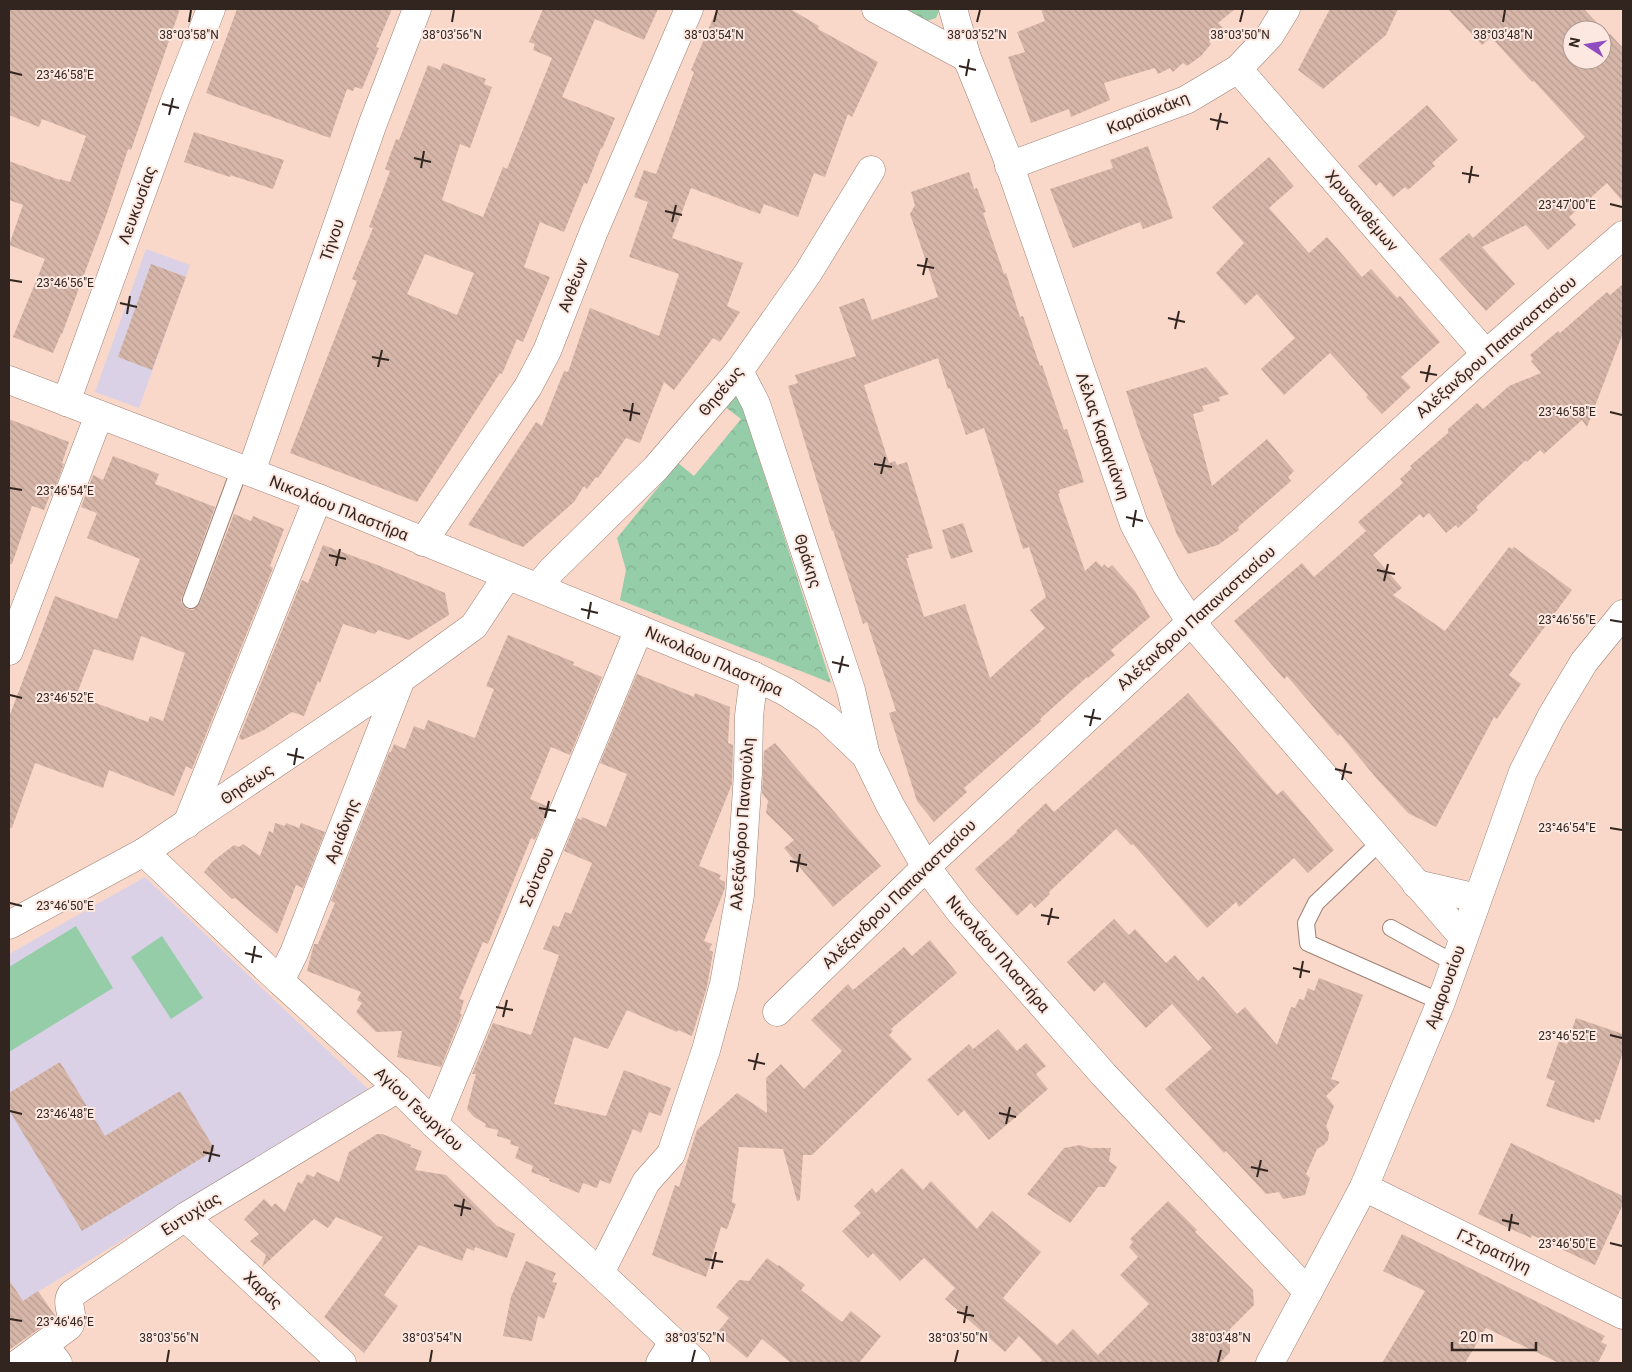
<svg xmlns="http://www.w3.org/2000/svg" width="1632" height="1372" font-family="Roboto,sans-serif">
	<defs>
		<pattern id="park-crowns" width="20" height="18" patternUnits="userSpaceOnUse" patternTransform="scale(1.25)"><rect width="20" height="18" fill="#95cda8"/><path d="M2 6a3 3 0 1 1 6 0M12 15a3 3 0 1 1 6 0" fill="none" stroke="#81b090"/></pattern>
		<pattern id="building-back-hatch" width="6" height="6" patternUnits="userSpaceOnUse" patternTransform="scale(1.25)"><rect width="6" height="6" fill="#d6b6a8"/><path d="M-1 5l2 2M0 0l6 6M5-1l2 2" fill="none" stroke="#b89c90"/></pattern>
	</defs>
	<rect width="100%" height="100%" fill="#f9d8ca"/>
	<!-- education -->
	<g fill="#dad1e6">
		<path d="M146 249 190 265 139 408 95 392Z"/>
		<path d="M145 877 368 1089 23 1301 9 1280V954Z"/>
	</g>
	<!-- park -->
	<g fill="url(#park-crowns)">
		<path d="M905 9H940L936 18 927 21Z"/>
		<path d="M734 394 740 399 831 683 620 600 626 570 617 538 678 463 694 476 741 419 724 406Z"/>
	</g>
	<!-- pitch -->
	<g fill="#95cda8">
		<path d="M76 926 113 988 9 1052V967Z"/>
		<path d="M162 936 203 998 171 1019 131 957Z"/>
	</g>
	<!-- building -->
	<g fill="url(#building-back-hatch)" fill-rule="evenodd">
		<path d="M9 9H180L131 150 128 149 107 213 62 334H61L53 353 13 337 45 259 9 245 23 205 9 200V161L60 180V179L70 182 86 136 42 119 39 127 9 115Z"/>
		<path d="M237 9H392L376 47 379 48 362 89 355 87 353 91 347 89 330 138 206 93Z"/>
		<path d="M543 9H658L644 40 595 19 562 97 615 118 602 149 601 148 587 184 584 183 564 232 540 222 524 267 550 277 523 342 517 339 502 374 500 373 417 502 290 453 357 281 352 279 373 228 369 227 390 171 385 169 396 139 399 140 428 65 440 70 443 63 486 79 484 84 492 87 470 148 460 144 442 200 483 217 503 167 507 169 552 58 533 50 535 44 529 42ZM425 254 474 273 457 315 407 294Z"/>
		<path d="M717 9H790L819 26 818 29 878 62 852 117 848 114 825 177 814 173 798 217 764 204 760 214 691 188 672 238 743 263 727 306 740 312 720 342 713 338 674 390 664 382 640 443 626 438 598 478 596 477 587 489 584 486 574 502 523 547 468 525 536 422 542 426 564 371 568 372 590 308 659 336 679 274 629 257 648 202 634 197 644 170 656 174 694 72 691 70Z"/>
		<path d="M1041 9H1235L1218 23 1223 28 1209 41 1211 44 1201 56 1187 66 1183 63 1173 72 1170 68 1158 74 1155 68 1104 83 1110 100 1071 117 1069 109 1031 123 1008 57 1025 52 1017 32 1045 21Z"/>
		<path d="M1330 9H1398L1386 35 1323 89 1298 70Z"/>
		<path d="M1448 9H1584L1608 35 1610 34 1623 48V202L1607 183 1569 217 1576 225 1548 250 1526 225 1482 247 1515 284 1486 311 1439 259 1469 233 1473 238 1585 137 1534 81 1532 82 1491 37 1482 45ZM1572 30H1602V60H1572Z"/>
		<path d="M1427 105 1458 140 1432 163 1435 166 1408 190 1405 187 1393 197 1380 182 1376 186 1358 166Z"/>
		<path d="M194 132 284 160 273 189 230 175V177L184 162Z"/>
		<path d="M1148 146 1173 218 1143 229 1140 222 1073 248 1050 189 1113 168 1110 160Z"/>
		<path d="M1269 157 1294 186 1269 208 1309 253 1327 237 1362 277 1371 269 1397 298 1400 296 1440 342 1401 377 1411 387 1382 414 1366 397 1368 395 1330 353 1284 395 1261 369 1295 338 1257 294 1245 305 1216 273 1244 243 1212 207Z"/>
		<path d="M969 172 974 189 977 188 986 212 983 213 1004 274 1006 273 1020 317 1023 316 1040 366 1042 365 1064 430 1067 429 1084 482 1059 490 1060 493 1058 494 1085 571 1096 561 1102 567 1104 564 1108 568 1112 565 1135 591 1150 617 1111 650 1115 655 1088 678 1087 677 1040 719 1041 721 964 788 967 792 934 822 917 801 889 713 896 711 867 622 863 624 833 530 832 531 788 386 798 383 795 375 856 356 839 307 864 298 872 320 938 297 910 214 915 205 911 192ZM938 358 948 389 950 388 966 435 984 428 1023 549 1029 547 1046 597 1030 610 1045 628 990 678 965 604 924 617 906 558H909L908 555 933 548 907 462 897 465 895 461 889 463 864 385Z"/>
		<path d="M151 264 186 277 152 370 118 357Z"/>
		<path d="M1623 284V333L1587 427 1582 420 1544 454 1540 450 1527 462 1526 460 1476 507 1478 510 1458 528 1456 525 1446 533 1429 513 1423 518 1420 514 1373 555 1402 588 1393 595 1445 631 1509 547 1512 549 1514 547 1572 590 1509 675 1521 684 1497 719 1494 717 1436 827 1408 813 1377 779 1340 734 1338 736 1287 676 1284 679 1234 621 1302 563 1314 577 1366 531 1358 522 1403 483 1400 479 1412 468 1410 466 1448 433V429L1477 403 1483 409 1509 386 1541 373 1531 361 1533 359 1530 355 1558 331 1560 333 1607 292 1610 295Z"/>
		<path d="M1206 367 1229 394 1219 397 1220 401 1202 406 1204 411 1193 414 1212 486 1267 439 1294 471 1288 477 1291 481 1238 527 1239 530 1218 545 1188 554 1177 535 1139 431 1126 391Z"/>
		<path d="M9 419 69 442 62 463 64 464 52 496 50 495 44 510 32 506 12 564H9Z"/>
		<path d="M113 456 159 474 155 484 215 507 182 597 181 602 187 609 193 610 200 603 234 514 251 521 253 516 284 529 270 566 273 568 192 769 186 766 174 796 109 770 103 788 35 763 12 828 9 827V717L55 596 117 619 140 559 87 538 97 513 81 507 93 475 103 480ZM141 636 185 653 163 721 150 716 148 722 79 697 81 692 78 691 94 649 133 661Z"/>
		<path d="M963 523 973 552 951 559 942 530Z"/>
		<path d="M323 545 380 566 445 593 449 615 409 640 378 630 375 634 343 624 320 683 318 681 304 716 292 712 264 730 242 740 239 738 302 580 308 583Z"/>
		<path d="M508 635 574 662 573 665 602 677 570 755 551 747 530 799 549 807 535 840 531 838 488 944 483 942 459 999 464 1000 460 1014H462L441 1067 397 1057 402 1031 376 1032 356 1012 362 1003 357 1000 361 992 307 971 314 944H318L335 903 331 901 389 752H391L394 744 405 749 414 726 424 730 428 720 475 738 494 689 486 686Z"/>
		<path d="M637 674 694 697 695 693 730 707 728 743 733 745 732 784 699 866 721 875 719 879 725 882V888L704 941 712 944 709 950 713 952 707 987 692 1036 678 1030 677 1032 627 1010 608 1049 574 1037 554 1104 606 1116 624 1070 671 1088 661 1116 649 1112 641 1133 633 1129 610 1184 600 1180 597 1188 583 1183 579 1193 549 1181 550 1179 531 1172 533 1166 515 1158 519 1147 510 1144 511 1140 497 1136 498 1130 485 1127 486 1124 474 1117 467 1109 476 1074H472L493 1023 531 1035 559 955 543 949 553 925 559 927 565 912 571 914 592 863 564 851 577 818 581 820 582 817 606 827 627 774 600 763Z"/>
		<path d="M1188 693 1277 795 1283 790 1334 850 1308 873 1294 858 1239 907 1236 902 1207 928 1133 844 1131 845 1116 829 1049 892 1050 894 1035 908 1031 903 1017 916 975 869 1017 832 1016 831 1046 803 1054 812Z"/>
		<path d="M775 743 881 866 833 907 784 848 794 840 766 813 768 801 762 793 764 751Z"/>
		<path d="M275 823 285 826 286 823 299 828 301 823 325 832 303 888 296 885 277 934 235 898 232 899 204 872 212 862 234 845 239 847 243 844 260 856 269 831 273 833Z"/>
		<path d="M1114 919 1129 935 1135 929 1166 963 1175 955 1198 981 1203 976 1237 1014 1245 1007 1277 1045 1291 1007 1295 1008 1299 999 1304 1000 1308 988 1314 991 1319 978 1363 995 1331 1079 1340 1082 1326 1096 1334 1106 1326 1126 1329 1133 1328 1140 1324 1145 1317 1149 1306 1174 1310 1178 1305 1195 1283 1199 1279 1192 1266 1194 1226 1151 1224 1153 1165 1089 1212 1048 1172 1004 1146 1028 1104 982 1094 992 1067 962Z"/>
		<path d="M930 940 957 973 891 1029 893 1031 889 1035 912 1059 812 1155H803L800 1200 797 1201 783 1149 739 1147 732 1202 736 1204 727 1229 721 1227 706 1277 652 1255 675 1185 679 1187 697 1130 737 1093 767 1113 766 1078 781 1064 804 1089 842 1051 811 1020 848 984 853 990 904 947 912 956Z"/>
		<path d="M1576 1018 1623 1034V1052L1600 1120 1595 1119 1594 1123 1546 1106 1555 1081 1546 1078 1559 1041 1567 1044Z"/>
		<path d="M998 1029 1017 1051 1026 1043 1046 1066 1036 1074 1048 1089 989 1140 964 1110 958 1116 927 1080 969 1044 973 1049Z"/>
		<path d="M60 1062 105 1136 180 1091 215 1150 82 1231 9 1110V1093Z"/>
		<path d="M377 1134H382L411 1145 410 1147 422 1151 415 1170 446 1175 497 1226 515 1234 507 1258 475 1247 474 1251 467 1248 462 1261 419 1245 384 1295 398 1306 364 1353 324 1317 383 1237 336 1217 328 1228 314 1219 262 1267 266 1255 250 1241 259 1234 244 1219 264 1199 272 1207 275 1203 285 1212 298 1182 302 1184 307 1174 314 1177 317 1172 339 1182 349 1152Z"/>
		<path d="M1511 1143 1623 1196V1204L1595 1265 1532 1235 1531 1238 1478 1214Z"/>
		<path d="M1080 1145 1089 1148H1111L1109 1161 1117 1167 1105 1187H1098L1070 1223 1027 1194 1064 1148Z"/>
		<path d="M902 1168 923 1190 931 1181 977 1229 992 1211 1041 1252 1003 1298 1057 1345 1073 1329 1098 1355 1149 1304 1120 1275 1138 1257 1129 1247 1133 1242 1130 1239 1168 1201 1197 1230 1195 1232 1253 1290 1254 1305 1230 1329V1352L1220 1363H1039L1042 1360 1019 1336 1005 1352 945 1299 955 1288 924 1258 900 1281 873 1253 868 1258 842 1231 861 1213 854 1206 872 1188 876 1193Z"/>
		<path d="M1402 1234 1605 1336 1601 1342 1607 1345 1598 1363H1559L1486 1328 1465 1363H1382L1425 1291 1383 1271Z"/>
		<path d="M767 1258 778 1266 779 1265 805 1285 801 1290 842 1322 851 1311 881 1336 859 1363H791L762 1339 747 1358 717 1333 729 1318 716 1307 739 1280 749 1281Z"/>
		<path d="M526 1261 556 1273 552 1282 557 1283 544 1319 538 1316 532 1341 503 1336 511 1297Z"/>
		<path d="M9 1280 23 1301 38 1291 56 1317 9 1350Z"/>
	</g>
	<g fill="none" stroke-linecap="round" stroke-linejoin="round">
		<defs>
			<g id="service">
				<path d="M191 600 240 468"/>
				<path d="M1381 841 1316 903 1306 923 1308 943 1441 1002"/>
				<path d="M1391 928 1454 963"/>
			</g>
			<g id="minor">
				<path d="M876 9 967 58"/>
				<path d="M953 9 967 58 1005 152 1134 524 1167 586 1191 622 1463 937"/>
				<path d="M1238 69 1486 354"/>
				<path d="M1009 166 1186 100 1238 69 1270 35 1286 9"/>
				<path d="M739 371 756 404 851 690 866 756"/>
				<path d="M9 380 318 498 754 676 786 692 826 718 866 756 890 805 926 867 961 913 1104 1075 1308 1292"/>
				<path d="M66 402 174 103 211 9"/>
				<path d="M251 472 373 123 417 9"/>
				<path d="M423 542 528 387 547 351 594 231 689 9"/>
				<path d="M538 587 552 570 656 468 739 371 808 273 871 170"/>
				<path d="M9 651 99 415"/>
				<path d="M187 824 318 498"/>
				<path d="M144 852 280 981 398 1088 434 1124 600 1273 696 1363"/>
				<path d="M1416 884 1477 898"/>
				<path d="M9 925 144 852 401 679 474 626 507 576"/>
				<path d="M280 981 294 953 401 679"/>
				<path d="M777 1012 926 867 1191 622 1486 354 1623 235"/>
				<path d="M434 1124 639 629"/>
				<path d="M1364 1187 1623 1315"/>
				<path d="M185 1217 342 1363"/>
				<path d="M600 1273 646 1182 671 1154 706 1050 724 984 740 895 748 773 749 716 754 676"/>
				<path d="M44 1345 58 1363"/>
				<path d="M19 1363 69 1326C76 1315 64 1303 72 1294L185 1217 398 1088"/>
				<path d="M660 1363 673 1342"/>
			</g>
			<path id="secondary" d="M1270 1363 1364 1187 1441 1002 1523 772 1551 717 1584 662 1623 614"/>
		</defs>
		<!-- service casing -->
		<use href="#service" stroke="#9f8174" stroke-width="18"/>
		<!-- minor casing -->
		<use href="#minor" stroke="#9f8174" stroke-width="29"/>
		<!-- secondary casing -->
		<use href="#secondary" stroke="#9f8174" stroke-width="29"/>
		<!-- service -->
		<use href="#service" stroke="#fff" stroke-width="16"/>
		<!-- minor -->
		<use href="#minor" stroke="#fff" stroke-width="28"/>
		<!-- secondary -->
		<use href="#secondary" stroke="#fff" stroke-width="28"/>
	</g>
	<!-- ticks -->
	<path fill="none" stroke="#322520" stroke-width="2" d="M189 22 191 10M452 22 454 10M714 22 717 10M977 22 980 10M1240 22 1243 10M1503 22 1505 10M959 66 976 70M10 72 22 75M966 76 969 59M162 104 179 108M169 115 173 98M1210 119 1228 123M1217 130 1221 113M414 158 431 162M421 168 424 151M1462 173 1479 176M1469 183 1472 166M1610 204 1622 207M665 211 682 215M672 222 676 205M917 265 934 268M923 275 927 258M10 280 22 282M120 303 137 307M127 314 130 296M1168 318 1185 322M1175 329 1179 311M372 357 389 360M378 367 382 350M1420 372 1437 375M1426 382 1430 365M623 410 640 414M1610 412 1622 415M630 421 633 403M874 464 892 467M881 474 885 457M10 488 22 490M1126 517 1143 521M1133 527 1136 510M329 555 346 559M336 566 340 549M1377 570 1395 574M1384 581 1388 564M581 609 598 613M588 619 591 602M1610 620 1622 622M832 662 849 666M839 673 843 656M10 695 22 698M1084 716 1101 719M1090 726 1094 709M287 754 304 758M294 765 297 748M1335 769 1352 773M1342 780 1346 763M539 808 556 811M545 818 549 801M1610 828 1622 830M790 861 807 865M797 872 800 854M10 903 22 906M1041 915 1059 918M1048 925 1052 908M245 953 262 957M252 963 255 946M1293 968 1310 972M1300 978 1303 961M496 1007 513 1010M503 1017 507 1000M1610 1035 1622 1038M748 1060 765 1064M754 1070 758 1053M10 1111 22 1114M999 1113 1016 1117M1006 1124 1010 1107M203 1152 220 1156M209 1162 213 1145M1251 1167 1268 1171M1257 1177 1261 1160M454 1205 471 1209M461 1216 464 1199M1502 1220 1519 1224M1509 1231 1512 1214M1610 1243 1622 1246M705 1259 723 1262M712 1269 716 1252M957 1312 974 1316M10 1319 22 1321M964 1323 967 1306M167 1362 169 1350M430 1362 432 1350M692 1362 695 1350M955 1362 958 1350M1218 1362 1221 1350"/>
	<g text-anchor="middle" dominant-baseline="central" stroke-width="4" stroke-linejoin="round" paint-order="stroke">
		<!-- street labels -->
		<g font-size="16" fill="#322520" stroke="#fce8e0">
			<text transform="translate(1148 113) rotate(-22)">Καραϊσκάκη</text>
			<text transform="translate(137 205) rotate(-70)">Λευκωσίας</text>
			<text transform="translate(1362 211) rotate(49)">Χρυσανθέμων</text>
			<text transform="translate(332 240) rotate(-71)">Τήνου</text>
			<text transform="translate(573 285) rotate(-69)">Ανθέων</text>
			<text transform="translate(1496 347) rotate(-41)">Αλέξανδρου Παπαναστασίου</text>
			<text transform="translate(721 391) rotate(-50)">Θησέως</text>
			<text transform="translate(1103 436) rotate(71)">Λέλας Καραγιάννη</text>
			<text transform="translate(339 508) rotate(22)">Νικολάου Πλαστήρα</text>
			<text transform="translate(808 561) rotate(72)">Θράκης</text>
			<text transform="translate(1196 618) rotate(-42)">Αλέξανδρου Παπαναστασίου</text>
			<text transform="translate(714 661) rotate(24)">Νικολάου Πλαστήρα</text>
			<text transform="translate(247 784) rotate(-34)">Θησέως</text>
			<text transform="translate(742 824) rotate(-86)">Αλεξάνδρου Παναγούλη</text>
			<text transform="translate(342 831) rotate(-69)">Αριάδνης</text>
			<text transform="translate(537 877) rotate(-67)">Σούτσου</text>
			<text transform="translate(899 894) rotate(-44)">Αλέξανδρου Παπαναστασίου</text>
			<text transform="translate(998 954) rotate(49)">Νικολάου Πλαστήρα</text>
			<text transform="translate(1445 987) rotate(-70)">Αμαρουσίου</text>
			<text transform="translate(419 1109) rotate(43)">Αγίου Γεωργίου</text>
			<text transform="translate(191 1214) rotate(-32)">Ευτυχίας</text>
			<text transform="translate(1494 1251) rotate(26)">Γ.Στρατήγη</text>
			<text transform="translate(263 1290) rotate(43)">Χαράς</text>
		</g>
	</g>
	<g font-size="12" text-anchor="middle" fill="#322520" stroke="#fce8e0" stroke-width="4" stroke-linejoin="round" paint-order="stroke">
		<text x="189" y="39">38°03'58"N</text>
		<text x="452" y="39">38°03'56"N</text>
		<text x="714" y="39">38°03'54"N</text>
		<text x="977" y="39">38°03'52"N</text>
		<text x="1240" y="39">38°03'50"N</text>
		<text x="1503" y="39">38°03'48"N</text>
		<text x="65" y="79">23°46'58"E</text>
		<text x="1567" y="209">23°47'00"E</text>
		<text x="65" y="287">23°46'56"E</text>
		<text x="1567" y="416">23°46'58"E</text>
		<text x="65" y="495">23°46'54"E</text>
		<text x="1567" y="624">23°46'56"E</text>
		<text x="65" y="702">23°46'52"E</text>
		<text x="1567" y="832">23°46'54"E</text>
		<text x="65" y="910">23°46'50"E</text>
		<text x="1567" y="1040">23°46'52"E</text>
		<text x="65" y="1118">23°46'48"E</text>
		<text x="1567" y="1248">23°46'50"E</text>
		<text x="65" y="1326">23°46'46"E</text>
		<text x="169" y="1342">38°03'56"N</text>
		<text x="432" y="1342">38°03'54"N</text>
		<text x="695" y="1342">38°03'52"N</text>
		<text x="958" y="1342">38°03'50"N</text>
		<text x="1221" y="1342">38°03'48"N</text>
	</g>
	<!-- border -->
	<rect width="1632" height="1372" fill="none" stroke="#322520" stroke-width="20"/>
	<!-- north arrow -->
	<g transform="translate(1587 45) rotate(282)"><circle r="24" fill="#fce8e0" stroke="#ab9a93"/>
	<path d="M0-4L9 19L0 12L-9 19Z" fill="#8f4cc0"/>
	<text y="-8" font-size="14" font-weight="bold" text-anchor="middle" fill="#322520">N</text>
	</g>
	<!-- scale -->
	<path d="M1452 1342v8h84v-8" fill="none" stroke="#322520" stroke-width="2.5"/>
	<text x="1460" y="1342" font-size="15" fill="#322520" stroke="#fce8e0" stroke-width="4" paint-order="stroke">20 m</text>
</svg>
